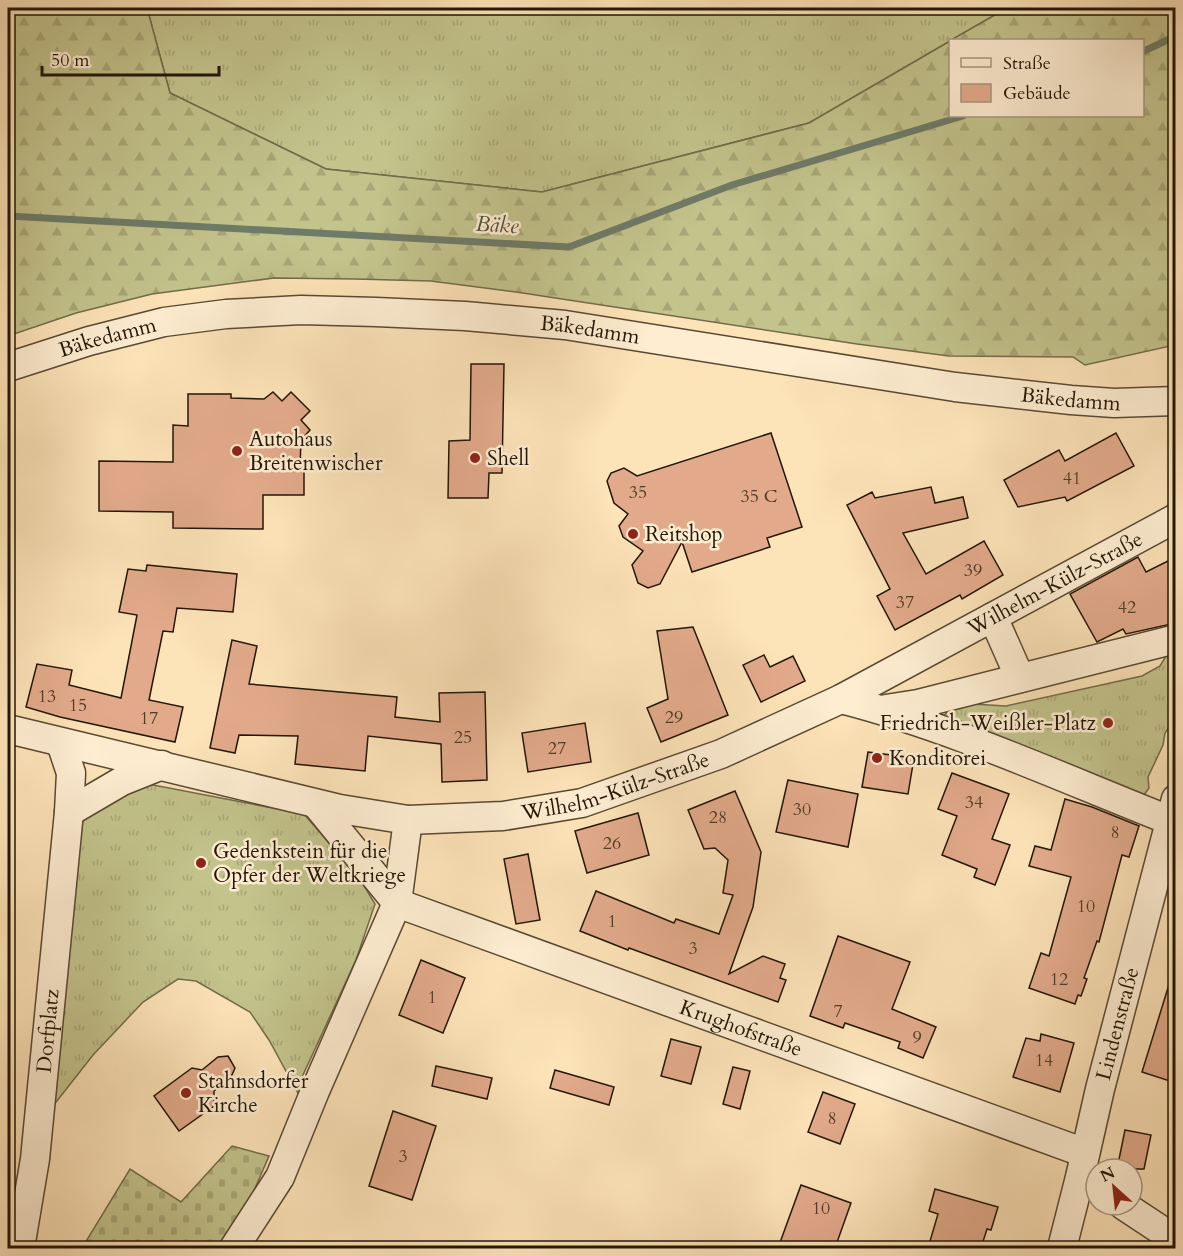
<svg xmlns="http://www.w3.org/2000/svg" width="1183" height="1256" font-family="Cardo,serif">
	<defs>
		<pattern id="grass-tufts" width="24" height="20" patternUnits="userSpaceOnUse" patternTransform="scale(1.5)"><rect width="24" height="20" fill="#c3c38c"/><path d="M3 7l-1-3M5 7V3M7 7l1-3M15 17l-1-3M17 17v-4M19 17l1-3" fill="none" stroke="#a7a777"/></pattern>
		<pattern id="forest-firs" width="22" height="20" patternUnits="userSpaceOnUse" patternTransform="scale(1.5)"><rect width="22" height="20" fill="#c3c38c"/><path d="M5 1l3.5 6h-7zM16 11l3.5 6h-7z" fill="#a7a777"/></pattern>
		<pattern id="cemetery-stones" width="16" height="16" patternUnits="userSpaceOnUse" patternTransform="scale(1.5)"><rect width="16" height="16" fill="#c3c38c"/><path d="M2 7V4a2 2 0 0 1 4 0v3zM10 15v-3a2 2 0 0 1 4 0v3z" fill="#a7a777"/></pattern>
	</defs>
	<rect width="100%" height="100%" fill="#fde3b8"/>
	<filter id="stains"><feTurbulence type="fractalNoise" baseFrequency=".00333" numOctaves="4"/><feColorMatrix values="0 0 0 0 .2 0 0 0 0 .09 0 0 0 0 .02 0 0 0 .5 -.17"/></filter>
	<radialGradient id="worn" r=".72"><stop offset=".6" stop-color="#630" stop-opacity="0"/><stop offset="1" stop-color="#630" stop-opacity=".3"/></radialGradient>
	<!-- grass -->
	<g fill="url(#grass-tufts)" stroke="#726c49" stroke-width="1.5">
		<path d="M147 8H1007L809 123 542 192 326 169 170 93Z"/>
		<path d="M1175 653V718L1165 733 1163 745 1148 777 1149 788 1144 795 1046 755 944 721V715L952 709 972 704 1006 706 1142 676 1160 666 1166 656Z"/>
		<path d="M143 783 304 814 360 879 375 904 356 960 303 1075 299 1095 269 1040 250 1012 196 981 178 979 143 1002 93 1055 53 1106 79 826 90 812Z"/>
	</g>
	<!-- forest -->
	<path fill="url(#forest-firs)" stroke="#726c49" stroke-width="1.5" d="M8 8H147L170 93 326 169 542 192 809 123 950 41V116H1142V40H951L1007 8H1175V345L1085 365 1073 357 949 356 857 344 516 292 431 281 355 279 274 278 152 294 76 313 8 336Z"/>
	<!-- cemetery -->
	<path fill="url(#cemetery-stones)" stroke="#726c49" stroke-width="1.5" d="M232 1146 269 1156 243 1216 219 1248H82L130 1169 181 1202Z"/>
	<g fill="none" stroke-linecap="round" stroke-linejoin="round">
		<!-- stream -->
		<g stroke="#6e7b68" stroke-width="7">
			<path d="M1142 52 1176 36"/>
			<path d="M8 216 569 247 732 185 963 116"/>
		</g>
	</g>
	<!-- building -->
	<g fill="#e2aa8b" stroke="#221606" stroke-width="1.5">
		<path d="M471 364H504L502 473H489L488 498H448L449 441 470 440Z"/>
		<path d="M273 392 282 401 291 392 310 411 301 420 310 430 301 440 300 468H304V495H263V529L173 528V512L99 511V461L173 462V425L188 426V394H231V398L264 399Z"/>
		<path d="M771 433 802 527 767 538 770 547 692 572 682 542 660 584 648 588 638 583 632 565 643 551 623 537 619 526 628 514 614 503 607 481 611 473 624 468 637 476Z"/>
		<path d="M1116 433 1134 466 1067 501 1065 497 1018 507 1004 480 1059 450 1065 461Z"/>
		<path d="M931 487 935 503 963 497 968 518 903 533 926 574 984 541 1003 575 962 599 960 595 895 630 877 596 890 589 847 505 872 492 875 498Z"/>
		<path d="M1138 557 1146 572 1176 557V623L1126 634 1123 629 1097 642 1070 594Z"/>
		<path d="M147 565 237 574 233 612 177 608 173 632 163 631 149 700 183 707 175 742 60 717 26 707 37 664 72 670 69 685 121 698 137 615 119 612 128 569 146 571Z"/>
		<path d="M693 627 728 715 661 742 647 708 668 699 657 631Z"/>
		<path d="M232 640 257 646 249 684 397 697 395 717 440 722 439 693 485 692 487 780 442 782 441 744 368 736 365 771 295 764 298 736 239 735 235 753 210 748Z"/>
		<path d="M764 655 770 667 793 656 805 681 761 702 743 665Z"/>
		<path d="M585 723 591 762 528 772 522 733Z"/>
		<path d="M868 752 914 758 908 794 862 787Z"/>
		<path d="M952 773 1009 794 992 839 1010 845 995 885 974 877 977 869 942 855 957 816 938 809Z"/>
		<path d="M788 780 858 794 848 847 776 832Z"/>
		<path d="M735 791 761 852 753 907 729 974 763 956 785 964 780 978 786 980 778 1002 629 948 628 950 580 931 596 891 674 923 676 919 719 934 733 895 723 893 728 860 715 848 704 849 688 810Z"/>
		<path d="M1065 799 1092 807 1139 826 1129 857 1122 855 1099 942 1097 941 1084 978 1087 979 1081 996 1078 995 1075 1004 1029 988 1041 953 1049 956 1071 877 1029 866 1035 846 1051 850Z"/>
		<path d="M638 813 649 855 587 873 575 831Z"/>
		<path d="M528 854 540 920 516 924 504 859Z"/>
		<path d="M838 936 910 962 892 1009 936 1027 923 1058 898 1048 900 1042 845 1023 843 1028 810 1016Z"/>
		<path d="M421 960 465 978 443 1033 399 1015Z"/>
		<path d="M1171 978H1176V1083L1142 1072Z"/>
		<path d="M1041 1034 1074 1043 1060 1092 1013 1077 1026 1038 1040 1041Z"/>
		<path d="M671 1039 701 1047 691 1084 661 1076Z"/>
		<path d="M228 1056 235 1068 231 1077 214 1091V1106L179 1131 154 1096 192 1068 202 1070 218 1057Z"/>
		<path d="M436 1066 492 1078 487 1099 432 1086Z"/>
		<path d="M733 1067 750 1071 740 1109 723 1104Z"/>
		<path d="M555 1070 614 1087 609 1105 550 1088Z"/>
		<path d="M823 1092 855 1104 840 1144 808 1132Z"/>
		<path d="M393 1111 436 1126 412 1200 369 1186Z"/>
		<path d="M1125 1130 1151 1135 1144 1169H1117Z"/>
		<path d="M801 1185 851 1203 835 1248H778Z"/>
		<path d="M935 1189 998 1207 991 1230 987 1229 981 1248H928L938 1214 929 1211Z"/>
	</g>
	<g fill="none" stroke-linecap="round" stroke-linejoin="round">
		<defs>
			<g id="minor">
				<path id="s1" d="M8 367 89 341 164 322 226 314 301 310 376 312 465 316 565 325 955 387 1071 400 1114 403 1176 401"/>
				<path d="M993 617 1020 678"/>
				<path d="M841 699C954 728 1060 777 1169 820"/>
				<path d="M886 709 918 704 1176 639"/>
				<path id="s2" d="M8 729 340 809 408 820 503 816 582 803 721 754 841 699 1176 518"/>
				<path d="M316 804 397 903"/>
				<path d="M69 812 122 781 162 765"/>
				<path id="s3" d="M397 903 1085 1153"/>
				<path d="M1123 1205 1176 1240"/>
				<path id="s4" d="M20 1248 35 1159 69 812 71 773 61 743"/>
				<path d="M234 1248 280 1177 315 1091 397 903 408 820"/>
				<path id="s5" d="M1062 1248 1080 1177 1100 1089 1176 799"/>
			</g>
		</defs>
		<!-- minor casing -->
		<use href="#minor" stroke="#594932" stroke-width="31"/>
		<!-- minor -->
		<use href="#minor" stroke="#feedd1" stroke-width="28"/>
	</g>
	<!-- markers -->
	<g fill="#8f2418" stroke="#feedd1" stroke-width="2">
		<circle cx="237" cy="451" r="6"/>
		<circle cx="475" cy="458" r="6"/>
		<circle cx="633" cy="534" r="6"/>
		<circle cx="1108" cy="723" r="6"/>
		<circle cx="877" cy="758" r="6"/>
		<circle cx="201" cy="863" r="6"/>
		<circle cx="186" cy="1093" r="6"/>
	</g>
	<g text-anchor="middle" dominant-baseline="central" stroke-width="5" stroke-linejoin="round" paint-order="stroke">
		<!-- number labels -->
		<g font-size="18" fill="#523b27">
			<text x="1072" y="478">41</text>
			<text x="638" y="492">35</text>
			<text x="759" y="496">35 C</text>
			<text x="973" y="570">39</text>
			<text x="905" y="602">37</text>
			<text x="1127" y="607">42</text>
			<text x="47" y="696">13</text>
			<text x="78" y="705">15</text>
			<text x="674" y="717">29</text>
			<text x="149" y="718">17</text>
			<text x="463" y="737">25</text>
			<text x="557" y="748">27</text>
			<text x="974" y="802">34</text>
			<text x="802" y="809">30</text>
			<text x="718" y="817">28</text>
			<text x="1115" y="832">8</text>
			<text x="612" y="843">26</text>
			<text x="1086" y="906">10</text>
			<text x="612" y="921">1</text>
			<text x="693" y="948">3</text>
			<text x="1059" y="979">12</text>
			<text x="432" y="997">1</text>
			<text x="838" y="1011">7</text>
			<text x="917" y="1037">9</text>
			<text x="1044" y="1060">14</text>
			<text x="832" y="1118">8</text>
			<text x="403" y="1156">3</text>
			<text x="821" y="1208">10</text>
		</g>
		<!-- street labels -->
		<g font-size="21" fill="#221606" stroke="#feedd1">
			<text stroke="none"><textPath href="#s1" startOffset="590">Bäkedamm</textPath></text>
			<text stroke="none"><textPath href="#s1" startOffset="104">Bäkedamm</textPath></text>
			<text stroke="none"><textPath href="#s1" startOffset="1076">Bäkedamm</textPath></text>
			<text stroke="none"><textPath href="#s2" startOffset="1108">Wilhelm-Külz-Straße</textPath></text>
			<text stroke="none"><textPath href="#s2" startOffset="622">Wilhelm-Külz-Straße</textPath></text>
			<text stroke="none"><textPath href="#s5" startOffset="231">Lindenstraße</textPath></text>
			<text stroke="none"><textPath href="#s3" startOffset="366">Krughofstraße</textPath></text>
			<text stroke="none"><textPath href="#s4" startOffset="219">Dorfplatz</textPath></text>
		</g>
		<!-- poi labels -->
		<g font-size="21" fill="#221606" stroke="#feedd1" text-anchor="start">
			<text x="249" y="439">Autohaus<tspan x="249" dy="24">Breitenwischer</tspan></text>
			<text x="487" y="458">Shell</text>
			<text x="645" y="534">Reitshop</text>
			<text x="1096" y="723" text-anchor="end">Friedrich-Weißler-Platz</text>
			<text x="889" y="758">Konditorei</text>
			<text x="213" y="851">Gedenkstein für die<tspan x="213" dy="24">Opfer der Weltkriege</tspan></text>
			<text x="198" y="1081">Stahnsdorfer<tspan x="198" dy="24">Kirche</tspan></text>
		</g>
		<!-- water labels -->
		<g font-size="22" font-style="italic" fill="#4e513f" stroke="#feedd1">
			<text transform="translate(497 225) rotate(3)">Bäke</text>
		</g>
	</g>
	<!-- margin -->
	<rect width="1183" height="1256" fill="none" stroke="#fde3b8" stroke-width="30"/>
	<rect x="9" y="9" width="1165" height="1238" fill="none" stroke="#221606" stroke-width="3"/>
	<rect x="15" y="15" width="1153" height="1226" fill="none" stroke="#221606" stroke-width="1.5"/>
	<!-- legend -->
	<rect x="949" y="39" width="195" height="78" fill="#feedd1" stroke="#a69780" stroke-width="1.5"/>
	<rect x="961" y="58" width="30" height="9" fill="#feedd1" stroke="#a69780" stroke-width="1.5"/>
	<text x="1003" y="69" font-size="18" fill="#221606">Straße</text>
	<rect x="961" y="84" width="30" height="18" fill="#e2aa8b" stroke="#a69780" stroke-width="1.5"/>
	<text x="1003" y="99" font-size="18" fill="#221606">Gebäude</text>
	<!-- north arrow -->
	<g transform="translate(1114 1187) rotate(333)"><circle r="28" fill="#feedd1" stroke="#a69780" stroke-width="1.5"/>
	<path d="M0-4.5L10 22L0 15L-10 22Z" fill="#8f2418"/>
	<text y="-9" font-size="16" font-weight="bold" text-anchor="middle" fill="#221606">N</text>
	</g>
	<!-- scale -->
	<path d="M42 66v9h177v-9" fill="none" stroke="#221606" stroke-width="3"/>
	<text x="51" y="66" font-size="18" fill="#221606" stroke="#feedd1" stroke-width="4.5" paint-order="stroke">50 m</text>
	<rect width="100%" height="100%" filter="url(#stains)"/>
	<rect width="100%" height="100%" fill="url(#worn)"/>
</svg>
